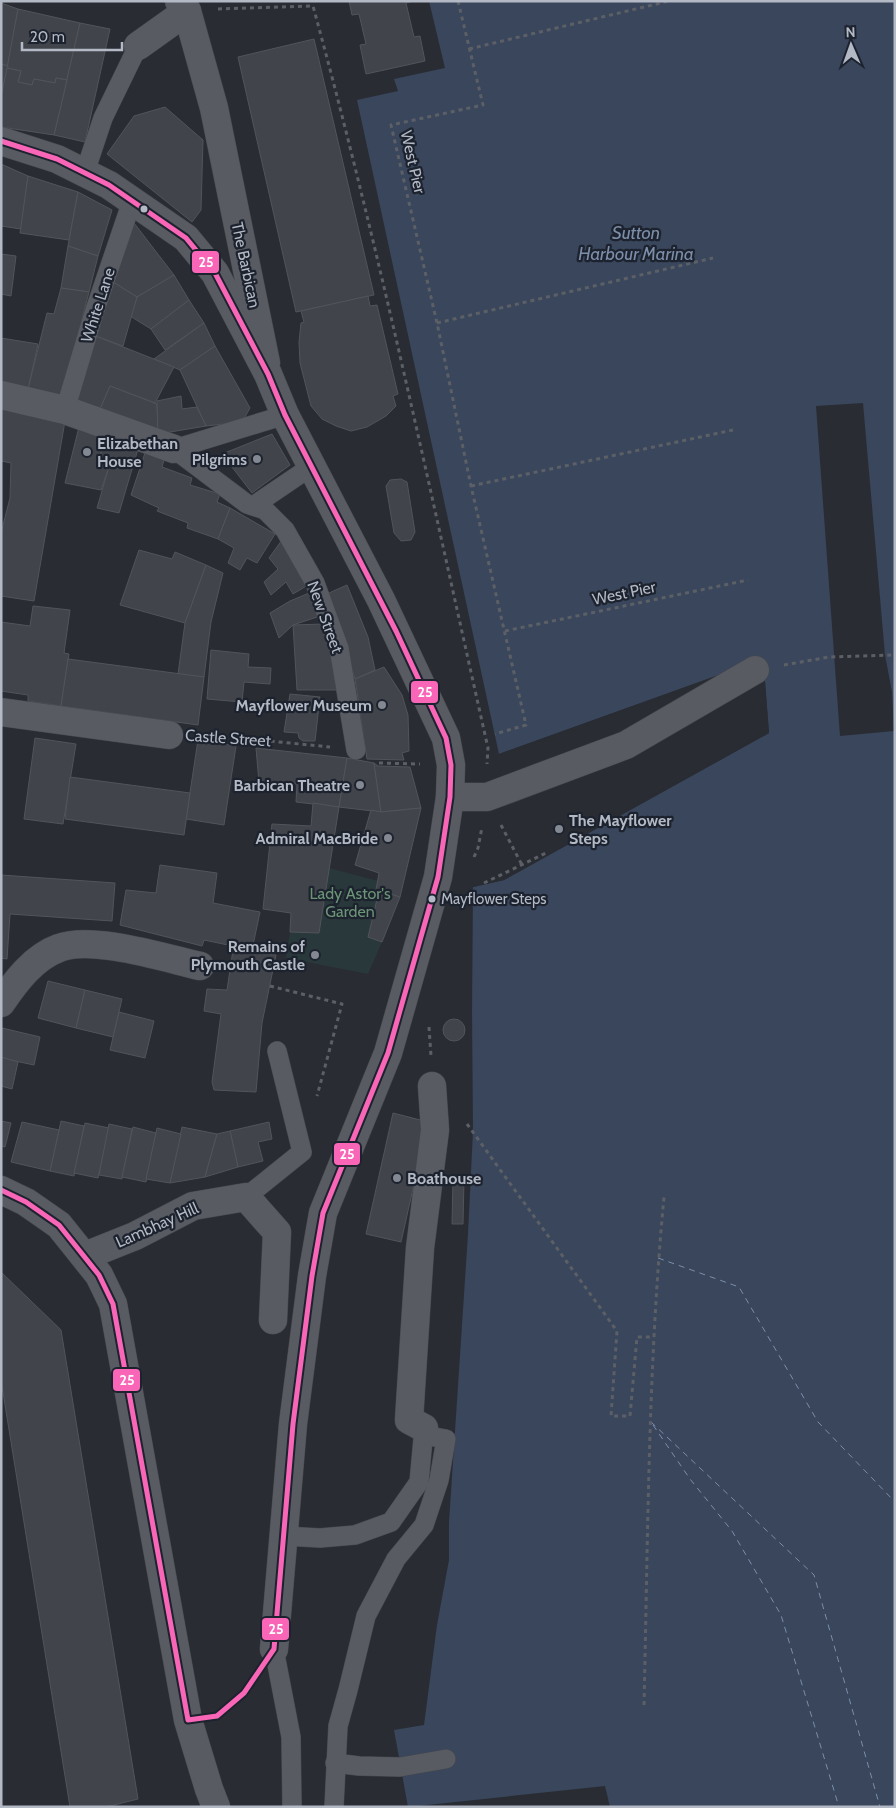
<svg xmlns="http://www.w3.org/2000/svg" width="896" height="1808" font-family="Cabin,sans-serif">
	<rect width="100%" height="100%" fill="#292d33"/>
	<!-- green -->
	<path fill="#29383a" d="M329 868 378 881 376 890 379 891 368 937 382 942 368 974 286 958 290 932 319 933Z"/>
	<!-- water -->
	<path fill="#39465c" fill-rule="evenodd" d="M429 1H895V1807H610L605 1786 408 1807 394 1730 424 1725 437 1625 449 1560V1522L468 1234 473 1131 472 1012 473 887 504 880 769 733 765 682 741 667 499 754 357 100 398 91 394 79 445 68ZM863 403 885 655 892 692 894 731 840 736 816 406Z"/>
	<!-- pier -->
	<path fill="#292d33" d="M760 662 765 682 769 733 504 880 473 887 474 884 503 878 766 732 762 683 758 665 741 669 499 756V754L741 667Z"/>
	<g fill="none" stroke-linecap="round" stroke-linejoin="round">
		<!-- ferry -->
		<g stroke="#7d8eaa" stroke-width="1" stroke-dasharray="6 5" stroke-linecap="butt">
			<path d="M658 1258 739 1287 818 1422 895 1502"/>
			<path d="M651 1422 814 1575 880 1807"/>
			<path d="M653 1425 690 1479 732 1531 781 1615 839 1807"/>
		</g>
	</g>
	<!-- building -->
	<g fill="#41444a" stroke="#51555b">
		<path d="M349 1H413L406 3 414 37 420 36 425 61 366 74 360 45 366 44 359 14 352 15Z"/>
		<path d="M1 3 18 9 8 66 1 64Z"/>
		<path d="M18 9 80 23 67 80 56 78 55 83 34 79 32 85 18 82 21 71 7 68Z"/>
		<path d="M80 23 110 29 85 142 54 135Z"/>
		<path d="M314 39 374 295 296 312 238 57Z"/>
		<path d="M1 64 8 66 1 97Z"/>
		<path d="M7 68 21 71 18 82 32 85 34 79 55 83 56 78 67 80 54 135 1 127V97Z"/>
		<path d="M165 107 203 140 201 210 192 222 107 154 134 116Z"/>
		<path d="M1 164 28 176 21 229 1 226Z"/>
		<path d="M28 176 78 192 69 240 20 233Z"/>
		<path d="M78 192 112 210 98 256 68 246Z"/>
		<path d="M134 223 174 275 137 297 110 280Z"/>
		<path d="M68 246 98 256 89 292 61 288Z"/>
		<path d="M1 254 16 256 11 296 1 294Z"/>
		<path d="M174 275 189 300 151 329 130 316 137 297Z"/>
		<path d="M110 280 137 297 123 346 93 335Z"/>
		<path d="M61 288 89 292 61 400 28 389 47 313 54 314Z"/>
		<path d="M368 296 370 306 377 305 398 394 393 396 396 406 386 416 367 427 351 431 336 426 322 419 311 406 300 363 299 342 301 323 304 322 301 311Z"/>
		<path d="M189 300 204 323 165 350 151 329Z"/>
		<path d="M204 323 215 346 180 370 154 359Z"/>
		<path d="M93 335 174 367 155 403 110 386 98 414 70 406Z"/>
		<path d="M1 338 38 344 28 389 1 386Z"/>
		<path d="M215 346 250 408 242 422 206 426 180 370Z"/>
		<path d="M110 386 157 404 158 434 98 414Z"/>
		<path d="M181 396 182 409 197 407 206 426 158 434 157 401Z"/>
		<path d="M1 409 65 421 34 601 1 596V533L10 498 11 463 1 461Z"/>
		<path d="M80 423 107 433 98 462 108 470 101 490 65 483Z"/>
		<path d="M272 434 290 465 252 493 222 454Z"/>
		<path d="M106 437 138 449 119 513 97 508 108 470 98 462Z"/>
		<path d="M145 453 164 460 162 467 192 478 190 485 220 494 217 502 230 508 218 539 187 528 188 523 157 511 159 508 131 495Z"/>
		<path d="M401 479 407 482 415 532 411 540 401 541 394 533 386 486 390 480Z"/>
		<path d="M230 508 275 534 257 563 247 558 240 570 228 563 234 548 218 539Z"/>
		<path d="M282 540 308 585 293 594 286 582 271 595 264 582 278 569 269 558Z"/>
		<path d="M139 550 172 559 175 552 206 565 185 623 120 605Z"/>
		<path d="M206 565 223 573 211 622 204 677 178 674 185 623Z"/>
		<path d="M347 585 368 637 375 670 355 679 329 593Z"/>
		<path d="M314 591 323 615 293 625 279 638 270 613 290 601Z"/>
		<path d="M33 606 70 610 64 653 69 654 61 706 28 701V695L1 691V622L30 626Z"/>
		<path d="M324 624 339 690H297L293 625Z"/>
		<path d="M211 650 249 654 248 667 271 668 270 684 244 682 242 702 207 699Z"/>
		<path d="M68 659 204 677 198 725 61 706Z"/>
		<path d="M384 667 402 695 408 715 409 751 402 753 404 760 367 759 355 679Z"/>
		<path d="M290 694 320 697 315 741H303L299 738 298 733 284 732Z"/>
		<path d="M35 738 76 744 63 824 24 819Z"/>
		<path d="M198 740 236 746 224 825 186 819Z"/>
		<path d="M256 748 347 758 339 807 296 802 297 784 259 782Z"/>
		<path d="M347 758 374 763 381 812 339 807Z"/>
		<path d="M374 763 378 766 410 767 421 808 381 812Z"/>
		<path d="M70 777 190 793 184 835 65 819Z"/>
		<path d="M313 803 339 807 319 933 290 932 291 913 263 909 272 824 311 826Z"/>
		<path d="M421 808 400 897 376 890 379 873 355 865 371 810 381 812Z"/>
		<path d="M160 865 217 873 213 903 260 912 252 950 204 940 202 946 120 925 126 890 156 893Z"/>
		<path d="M1 875 115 883 112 921 10 914 7 959 1 958Z"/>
		<path d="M379 891 400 897 382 942 368 937Z"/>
		<path d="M233 950 276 955 262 1023 256 1092 214 1090 212 1082 221 1014 204 1011 207 989 227 990Z"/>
		<path d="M48 981 85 990 76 1028 38 1018Z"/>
		<path d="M85 990 122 999 113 1037 76 1028Z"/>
		<path d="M119 1012 154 1021 145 1058 110 1050Z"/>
		<circle cx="454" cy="1030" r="11"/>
		<path d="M2 1028 40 1037 34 1065 1 1058Z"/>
		<path d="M1 1057 18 1062 12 1089 1 1086Z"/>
		<path d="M393 1113 428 1122 401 1242 366 1234Z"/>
		<path d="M1 1121 11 1123 5 1147 1 1146Z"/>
		<path d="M61 1121 84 1126 74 1176 50 1171Z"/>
		<path d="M22 1122 59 1130 50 1171 11 1162Z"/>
		<path d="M269 1122 272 1139 258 1142 263 1161 238 1167 230 1131Z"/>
		<path d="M85 1123 109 1128 98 1178 74 1173Z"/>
		<path d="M109 1124 132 1129 122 1179 99 1175Z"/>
		<path d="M133 1127 156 1133 146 1182 122 1177Z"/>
		<path d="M182 1127 217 1134 205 1177 170 1183Z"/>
		<path d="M157 1128 181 1134 170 1183 146 1179Z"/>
		<path d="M230 1131 238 1167 205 1177 217 1134Z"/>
		<path d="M453 1179H464L463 1224H452Z"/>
		<path d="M1 1272 61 1330 138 1799 106 1807H70L1 1380Z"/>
	</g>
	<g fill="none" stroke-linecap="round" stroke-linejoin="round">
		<defs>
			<g id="service">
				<path d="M85 172 103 118 138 46"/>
				<path d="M65 410 94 313 132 201"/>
				<path d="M174 449 247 504 265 510 285 530 315 583 339 648 356 750"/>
				<path d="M174 449 285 415"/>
				<path d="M253 506 312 466"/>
				<path d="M246 1197 302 1152 277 1051"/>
				<path d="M284 1536 320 1538 355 1535 391 1522 419 1482 424 1428"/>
				<path d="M274 1649 291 1737 292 1807"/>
				<path d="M335 1763 359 1766 400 1767 446 1759"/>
				<path d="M334 1807 338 1726 348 1690 366 1616 396 1559 424 1525 439 1480 446 1439 423 1435"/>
			</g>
			<g id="pedestrian">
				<path d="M179 1 187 11 214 108 266 363"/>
				<path d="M138 46 187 11"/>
				<path d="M1 395 65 410 174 449"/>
				<path d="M450 797H487L626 745 755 670"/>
				<path d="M424 1428 409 1420 420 1248 435 1130 432 1086"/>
			</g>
			<g id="minor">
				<path d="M1 141 57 159 109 185 186 238 215 273 268 374 285 415 381 600 446 738 451 765 450 797 438 877 388 1053 323 1213 312 1276 293 1424 274 1649"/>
				<path d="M1 712 169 735"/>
				<path d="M1 1003C16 981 34 957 59 948 92 935 165 958 200 966"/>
				<path d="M1 1190 26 1202 59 1225 99 1275 113 1304 188 1720 209 1789 216 1807"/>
				<path d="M85 1256 135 1236 193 1206 246 1197 277 1232 273 1320"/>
			</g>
		</defs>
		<!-- service casing -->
		<use href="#service" stroke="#45484c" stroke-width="20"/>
		<!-- pedestrian casing -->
		<use href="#pedestrian" stroke="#45484c" stroke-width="29"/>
		<!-- minor casing -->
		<use href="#minor" stroke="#45484c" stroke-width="29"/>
		<!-- path -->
		<g stroke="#5c6066" stroke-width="3" stroke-dasharray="4 4" stroke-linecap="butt">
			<path d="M458 1 483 105 391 125 437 323 471 486 526 725 495 734"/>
			<path d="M218 9 313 6C380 251 432 500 488 748L487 764"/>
			<path d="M469 49 669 1"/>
			<path d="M437 323 713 258"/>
			<path d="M471 486 733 430"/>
			<path d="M505 631 748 580"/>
			<path d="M784 665 829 657 895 655"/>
			<path d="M199 734 330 747"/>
			<path d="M379 763 420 764"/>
			<path d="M501 825 522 865"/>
			<path d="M474 857 478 848 482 827"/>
			<path d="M484 883 546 853"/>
			<path d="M270 986 342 1004 317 1096"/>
			<path d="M429 1027 431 1056"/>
			<path d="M467 1124 617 1331 611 1416H630L637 1337H654"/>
			<path d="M644 1705C648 1536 648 1366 664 1197"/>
		</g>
		<!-- service -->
		<use href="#service" stroke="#585b62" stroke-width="19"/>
		<!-- pedestrian -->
		<use href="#pedestrian" stroke="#585b62" stroke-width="28"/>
		<!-- minor -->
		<use href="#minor" stroke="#585b62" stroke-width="28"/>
		<defs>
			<path id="bus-1" d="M1 141 57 159 109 185 186 238 215 273 268 374 285 415 396 631 446 738 451 765 450 797 438 877 388 1053 323 1213 312 1276 293 1424 274 1649 244 1693 217 1716 188 1720 113 1304 99 1275 59 1225 26 1202 1 1190"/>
		</defs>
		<!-- bus-1 casing -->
		<use href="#bus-1" stroke="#1d232e" stroke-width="9"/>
		<!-- bus-1 -->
		<use href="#bus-1" stroke="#fa66b7" stroke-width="5"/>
	</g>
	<!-- markers -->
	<g fill="#b3b9c5" stroke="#1d232e" stroke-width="2">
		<circle cx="144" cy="209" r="4.5"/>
		<circle cx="432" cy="899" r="4.5"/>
	</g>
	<g fill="#838892" stroke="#1d232e" stroke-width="2">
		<circle cx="87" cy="452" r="5"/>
		<circle cx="257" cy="459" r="5"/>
		<circle cx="382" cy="705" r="5"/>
		<circle cx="360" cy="785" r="5"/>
		<circle cx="559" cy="829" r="5"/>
		<circle cx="388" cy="838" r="5"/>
		<circle cx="315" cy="955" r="5"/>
		<circle cx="397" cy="1178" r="5"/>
	</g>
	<g text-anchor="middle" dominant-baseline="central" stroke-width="4.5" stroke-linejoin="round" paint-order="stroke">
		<!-- bus labels -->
		<g font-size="15" fill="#b3b9c5" stroke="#1d232e" text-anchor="start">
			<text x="441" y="899">Mayflower Steps</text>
		</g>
		<!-- street labels -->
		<g font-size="16" fill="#b3b9c5" stroke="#1d232e">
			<text transform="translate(413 162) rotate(77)">West Pier</text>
			<text transform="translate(246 265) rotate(78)">The Barbican</text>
			<text transform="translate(98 305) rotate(-72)">White Lane</text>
			<text transform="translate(624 593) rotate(-12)">West Pier</text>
			<text transform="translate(325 617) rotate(70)">New Street</text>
			<text transform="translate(228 738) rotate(4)">Castle Street</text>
			<text transform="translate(157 1225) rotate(-24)">Lambhay Hill</text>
		</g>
		<!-- poi labels -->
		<g font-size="16" font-weight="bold" fill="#b3b9c5" stroke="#1d232e" text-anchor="end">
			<text x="97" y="443" text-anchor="start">Elizabethan<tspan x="97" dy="18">House</tspan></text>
			<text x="247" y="459">Pilgrims</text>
			<text x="372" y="705">Mayflower Museum</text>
			<text x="350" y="785">Barbican Theatre</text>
			<text x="569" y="820" text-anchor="start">The Mayflower<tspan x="569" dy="18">Steps</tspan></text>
			<text x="378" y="838">Admiral MacBride</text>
			<text x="305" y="946">Remains of<tspan x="305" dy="18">Plymouth Castle</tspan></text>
			<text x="407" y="1178" text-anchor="start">Boathouse</text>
		</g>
		<!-- park labels -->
		<g font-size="16" fill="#6c9477" stroke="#1d232e">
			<text x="350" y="893">Lady Astor's<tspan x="350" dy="18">Garden</tspan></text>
		</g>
		<!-- water labels -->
		<g font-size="18" font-style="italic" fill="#7d8eaa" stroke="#1d232e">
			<text x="636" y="233">Sutton<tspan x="636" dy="21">Harbour Marina</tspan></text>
		</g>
	</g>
	<g stroke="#1d232e" stroke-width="2">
		<rect x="191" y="250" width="29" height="24" rx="5" fill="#fa66b7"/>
		<rect x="410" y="680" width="29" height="24" rx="5" fill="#fa66b7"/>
		<rect x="333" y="1142" width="28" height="24" rx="5" fill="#fa66b7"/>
		<rect x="112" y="1368" width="29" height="24" rx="5" fill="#fa66b7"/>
		<rect x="261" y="1617" width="29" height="24" rx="5" fill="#fa66b7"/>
	</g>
	<g font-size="14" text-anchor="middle" font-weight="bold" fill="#fff">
		<text x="206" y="267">25</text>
		<text x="425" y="697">25</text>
		<text x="347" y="1159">25</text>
		<text x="127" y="1385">25</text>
		<text x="276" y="1634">25</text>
	</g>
	<!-- border -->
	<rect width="896" height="1808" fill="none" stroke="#b3b9c5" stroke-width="5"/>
	<!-- north arrow -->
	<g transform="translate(851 45) rotate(358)" stroke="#1d232e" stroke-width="4" paint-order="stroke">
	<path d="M0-4L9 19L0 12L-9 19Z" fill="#b3b9c5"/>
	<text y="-8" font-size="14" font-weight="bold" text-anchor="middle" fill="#b3b9c5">N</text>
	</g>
	<!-- scale -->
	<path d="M22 42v8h100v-8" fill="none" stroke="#b3b9c5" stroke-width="2.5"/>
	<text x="30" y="42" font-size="15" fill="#b3b9c5" stroke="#1d232e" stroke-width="4" paint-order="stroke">20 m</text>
</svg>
